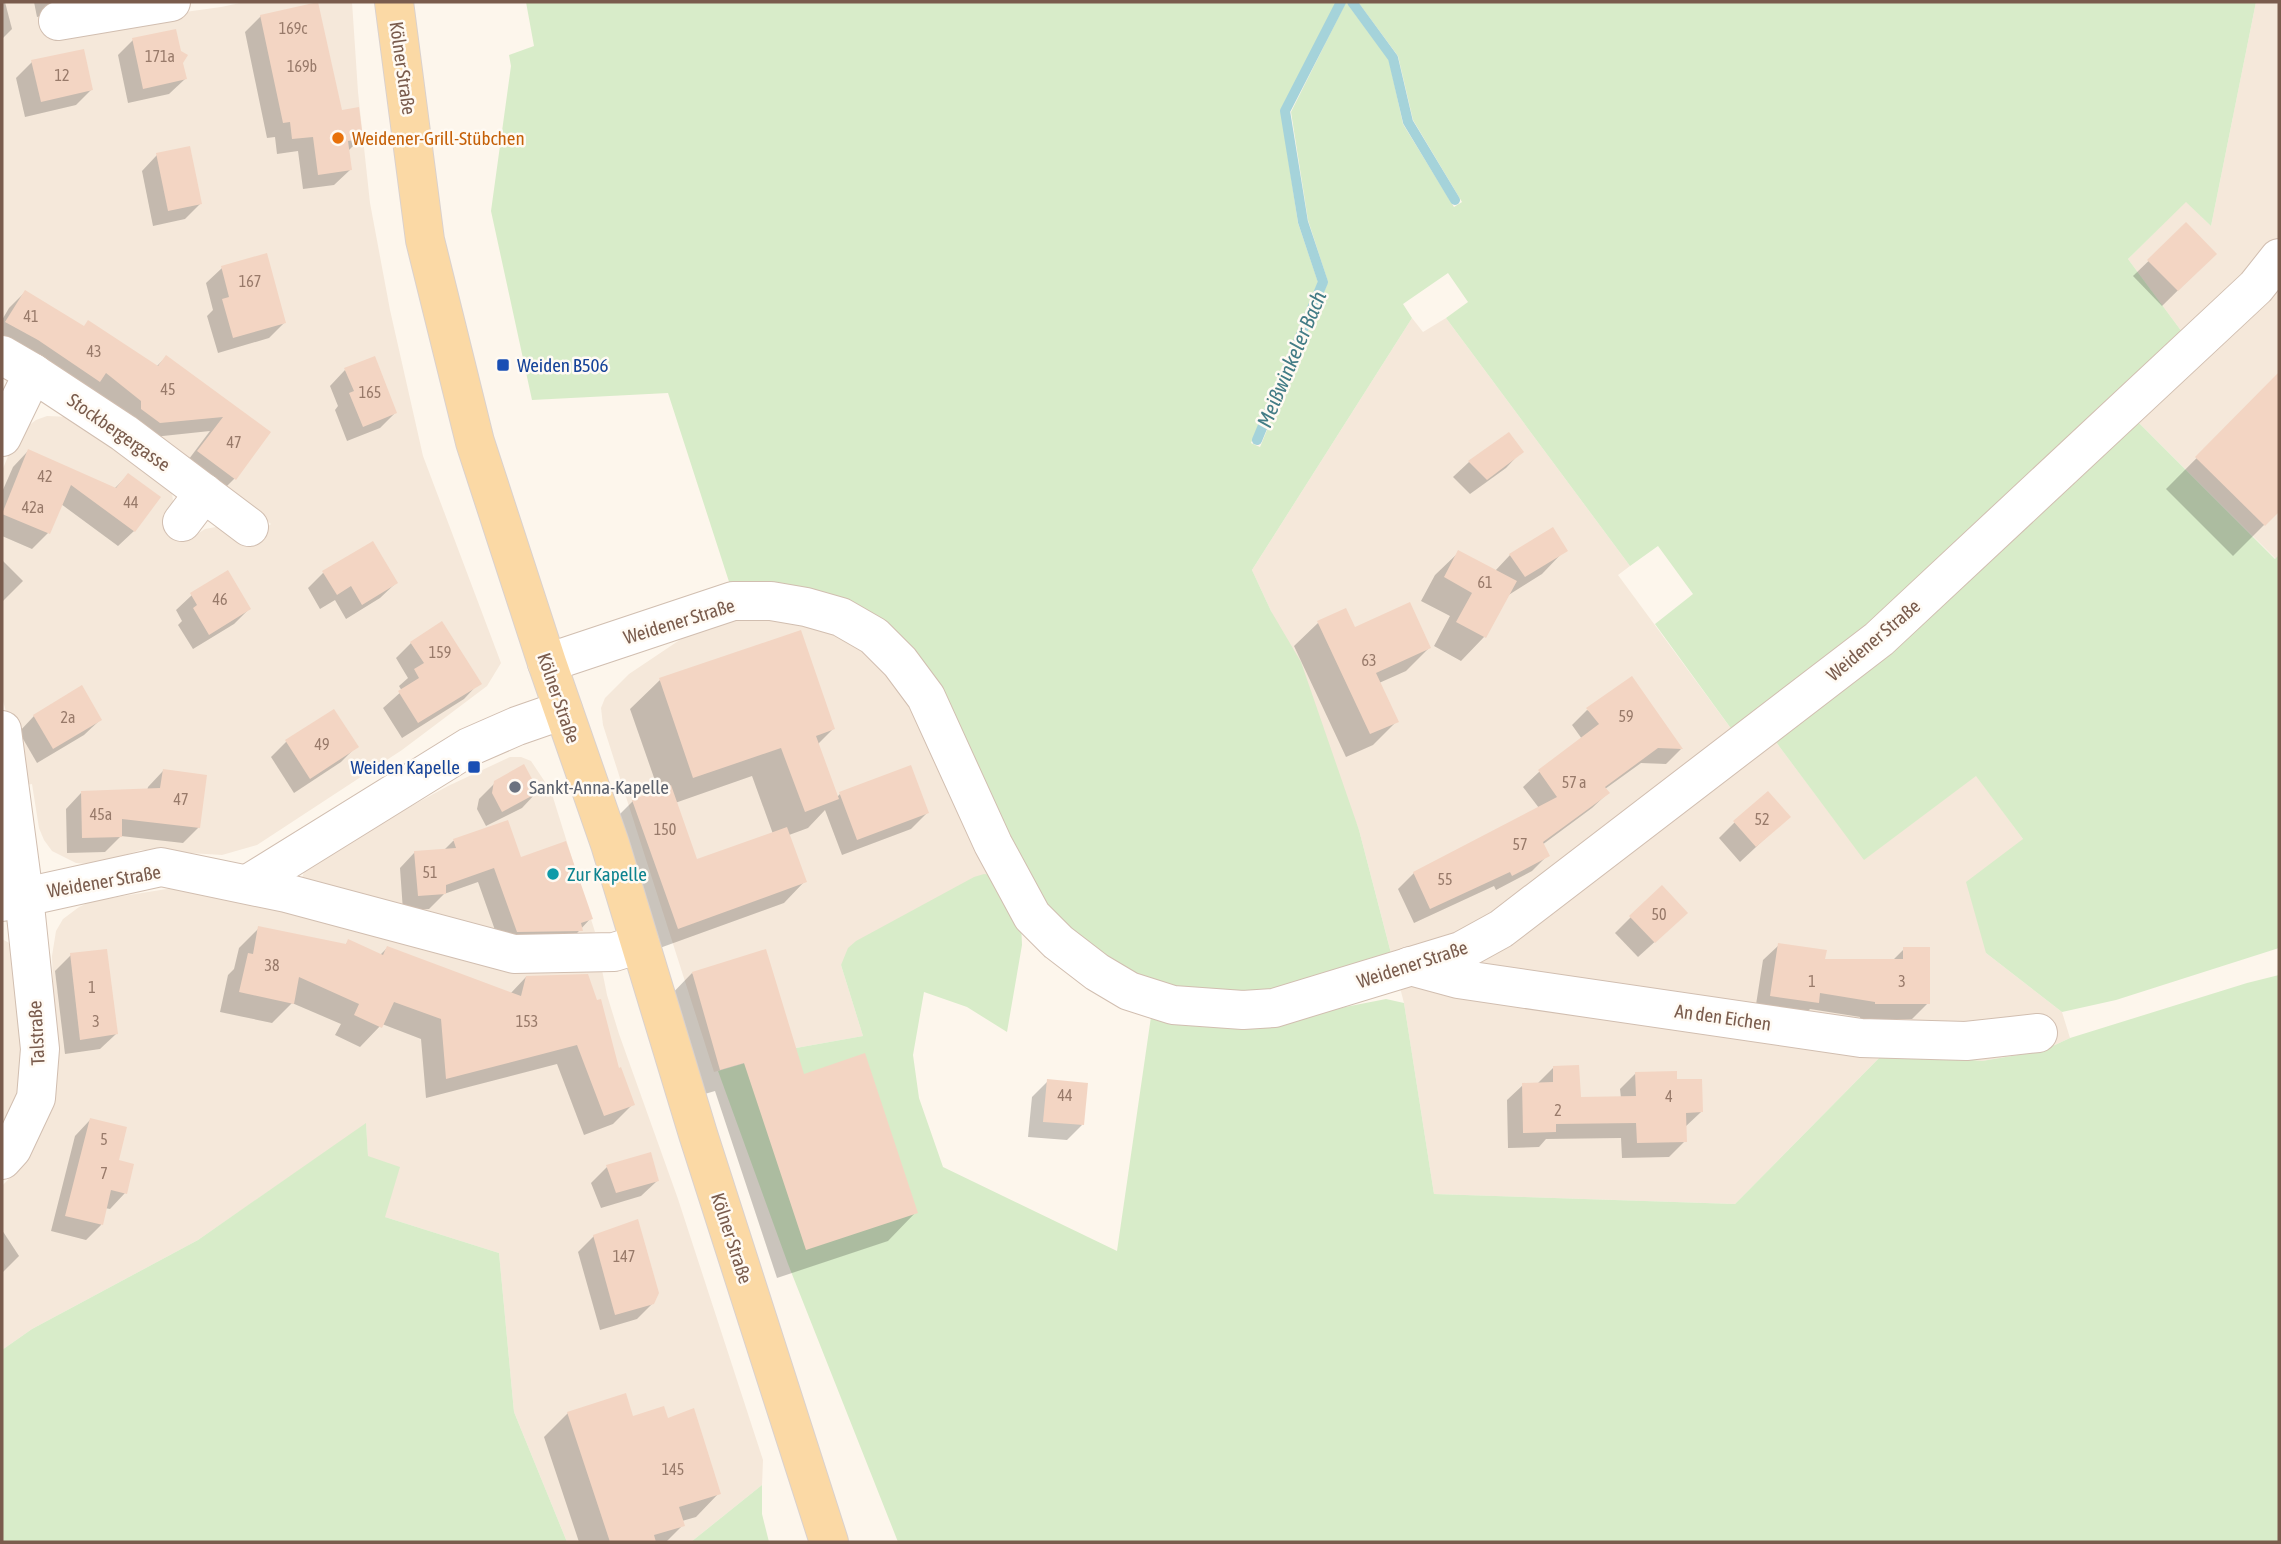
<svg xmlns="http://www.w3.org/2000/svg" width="2281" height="1544" font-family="'Asap Condensed',sans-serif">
	<rect width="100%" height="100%" fill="#fdf6ec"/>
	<!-- residential -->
	<g fill="#f5e8da">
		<path d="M2 2H102L106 23 221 7 245 2H352L358 92 370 203 390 310 423 456 501 663 487 686 402 750 257 845 222 855 141 850 102 862 89 864 76 863 52 851 44 840 39 828 32 784 26 785 2 697V471L17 434 36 420 47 416 71 417 172 492 173 502 191 538 205 529 216 527 227 530 245 543 271 524 124 415 2 337Z"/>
		<path d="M2256 2H2279V555L2276 559 2116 400 2185 336 2128 259 2186 201 2211 226Z"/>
		<path d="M1412 318 1423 332 1446 318 1630 566 1618 575 1735 734 1776 742 1864 859 1976 775 2023 839 1986 953 2062 1012 2070 1038 2042 1051 1982 1061 1886 1051 1735 1204 1434 1194 1404 1003 1359 830 1271 611 1252 570Z"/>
		<path d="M806 616 893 669 1004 886 841 965 863 1036 796 1048 714 1072 603 725 601 708 605 698 629 674 708 621Z"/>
		<path d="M510 757H521L531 761 551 791 595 932 557 942 493 938 301 881 306 866 327 852 448 786Z"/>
		<path d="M173 888 600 960 607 995 619 1034 678 1199 763 1460 762 1485 691 1542H567L514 1412 499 1253 385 1217 368 1157 366 1124 198 1240 32 1329 2 1350V1186L24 1163 55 1040 52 956 56 931 63 919 79 907 92 901Z"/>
		<path d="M2 939 11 944 20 957 22 1080 2 1141Z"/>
	</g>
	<!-- green -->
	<g fill="#d8ecc9">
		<path d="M526 2H1336L1281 111 1298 223 1318 282 1251 443 1260 447 1328 282 1308 220 1291 112 1346 2 1389 60 1403 124 1454 207 1462 202 1413 120 1398 56 1358 2H2256L2211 226 2186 202 2128 259 2185 336 1872 624 1735 734 1655 624 1693 594 1658 546 1630 566 1446 318 1468 302 1448 273 1403 304 1412 318 1252 570 1271 611 1301 662 1359 830 1393 961 1269 996 1135 982 1044 911 910 656 732 591 668 393 532 400 491 211 511 66 509 55 534 46Z"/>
		<path d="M2133 417 2275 559 2279 555V948L2116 1000 2062 1012 1986 953 1966 882 2023 839 1976 776 1864 860 1776 742Z"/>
		<path d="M984 874 992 875 1021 921 1022 945 1007 1032 967 1007 924 992 913 1055 919 1098 943 1167 1117 1251 1152 1010 1279 1020 1386 999 1404 1003 1434 1194 1735 1204 1886 1051 1982 1061 2042 1051 2070 1038 2247 983 2279 975V1542H898L788 1264 718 1071 796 1048 863 1036 841 965 848 948 856 941 974 877Z"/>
		<path d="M366 1123 368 1156 400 1167 385 1217 499 1253 514 1412 567 1542H2V1350L32 1329 198 1240Z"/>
		<path d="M762 1485V1514L769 1542H691Z"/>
	</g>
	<!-- shadow -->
	<g fill="#0003" fill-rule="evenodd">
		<path d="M2 2H5L12 29 2 39Z"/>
		<path d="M34 2H89L85 6 37 17Z"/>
		<path d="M261 16 361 138 348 151 350 170 334 185 303 189 298 151 277 154 275 137 267 138 245 32Z"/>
		<path d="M133 40 182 62 185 79 169 94 128 103 118 55Z"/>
		<path d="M32 62 91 90 76 105 25 117 16 78Z"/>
		<path d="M157 155 201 203 185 219 153 226 142 171Z"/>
		<path d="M2186 225 2215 254 2162 306 2133 276Z"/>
		<path d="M222 268 284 323 269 338 218 353 207 316 213 310 206 283Z"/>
		<path d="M25 292 83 327 156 367 166 357 268 433 235 478 219 494 183 467 210 431 144 438 2 344V320L9 308Z"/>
		<path d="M345 370 395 413 380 428 347 441 335 410 338 406 330 386Z"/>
		<path d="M2279 375V510L2233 556 2166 489Z"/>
		<path d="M1509 435 1521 452 1506 468 1470 494 1453 477 1469 462Z"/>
		<path d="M28 451 114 489 128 475 134 531 118 546 61 504 48 533 32 549 2 536V492L13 467Z"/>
		<path d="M1565 550 1542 574 1507 596 1484 637 1461 661 1434 646 1450 616 1421 601 1435 575 1459 552 1495 571 1510 555Z"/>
		<path d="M2 560 23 581 2 602Z"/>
		<path d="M323 573 396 583 380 598 346 619 335 600 320 609 308 588Z"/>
		<path d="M192 595 249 609 234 624 193 649 178 625 182 621 176 610Z"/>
		<path d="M1345 610 1354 629 1429 648 1406 671 1379 683 1397 721 1373 745 1346 757 1294 646 1318 623Z"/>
		<path d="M411 643 479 683 464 699 402 738 383 708 402 691 399 686 408 678 396 658Z"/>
		<path d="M660 680 833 729 817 745 837 797 840 794 927 813 911 829 842 855 825 810 808 828 789 835 805 881 784 903 657 949 612 822 633 801 659 792 630 709ZM752 776 773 834 696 862 675 803Z"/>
		<path d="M1587 710 1681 749 1666 764 1641 763 1605 789 1608 793 1592 808 1542 845 1548 855 1532 871 1496 890 1494 886 1414 923 1398 889 1414 873 1539 808 1523 787 1539 772 1582 739 1572 725Z"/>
		<path d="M333 711 356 747 341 762 294 793 271 757 286 742Z"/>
		<path d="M34 716 100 720 84 735 37 763 19 732Z"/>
		<path d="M163 771 199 827 183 843 121 836 105 852 67 853 66 809 81 793 147 791 148 787Z"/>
		<path d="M495 783 537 792 522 808 486 826 477 809 479 799Z"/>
		<path d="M1788 817 1740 862 1719 838 1735 822Z"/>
		<path d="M507 822 520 859 591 918 565 946 501 947 478 882 444 894 429 909 403 911 400 868 415 852 444 850 453 841Z"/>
		<path d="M1631 917 1670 928 1638 957 1615 933Z"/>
		<path d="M259 928 344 946 349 941 380 955 387 948 510 994 526 977 618 1070 633 1104 613 1124 584 1135 557 1064 426 1098 421 1039 382 1024 360 1047 335 1035 341 1024 292 1003 272 1023 220 1012 228 975 234 969 239 948Z"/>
		<path d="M1779 945 1823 961H1892L1904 949 1928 1003 1912 1019H1860V1017L1810 1009 1802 1018 1755 1011 1763 960Z"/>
		<path d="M71 955 116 1034 100 1049 65 1054 55 971Z"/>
		<path d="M692 973 802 1076 916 1212 888 1241 777 1278 715 1091 691 1098 664 1002Z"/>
		<path d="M1554 1067 1580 1099 1621 1098 1620 1089 1636 1073 1675 1081 1701 1112 1684 1128 1685 1141 1669 1157 1622 1158 1621 1138 1546 1139 1539 1147 1508 1148 1507 1100 1523 1085 1538 1083Z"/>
		<path d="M1048 1081 1082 1125 1067 1140 1028 1137 1032 1097Z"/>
		<path d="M90 1120 117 1161 125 1193 110 1209 105 1208 101 1225 86 1240 51 1231 75 1136Z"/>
		<path d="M649 1155 657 1181 641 1196 601 1208 591 1183 607 1167Z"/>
		<path d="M2 1230 19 1256 2 1273Z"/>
		<path d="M594 1236 653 1303 637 1319 600 1330 578 1252Z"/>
		<path d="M568 1413 667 1420 719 1493 696 1517 682 1521 683 1525 666 1542H579L544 1437Z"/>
	</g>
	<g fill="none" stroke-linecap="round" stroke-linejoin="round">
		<!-- stream -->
		<g stroke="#a5d3da" stroke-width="10">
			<path d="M1352 2 1393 58 1408 122 1455 200"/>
			<path d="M1257 440 1323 282 1303 222 1285 111 1341 2"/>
		</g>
	</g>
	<!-- building -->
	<g fill="#f3d5c3">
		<path d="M318 2 342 110 359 107 363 139 348 141 352 170 318 175 313 137 292 139 290 122 283 123 260 15Z"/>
		<path d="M176 29 181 51 188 55 183 63 187 79 143 89 132 38Z"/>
		<path d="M84 49 93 90 41 102 31 60Z"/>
		<path d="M190 146 202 204 168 211 156 153Z"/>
		<path d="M2186 222 2217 254 2178 291 2147 260Z"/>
		<path d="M267 253 286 323 233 338 222 299 229 297 221 266Z"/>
		<path d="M25 290 84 326 88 320 158 366 166 355 271 432 236 480 197 451 223 417 160 423 141 409V401L106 373 100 382 38 340 5 322Z"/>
		<path d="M375 356 397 413 363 427 349 393 354 391 344 368Z"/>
		<path d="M2279 372V512L2265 526 2195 457Z"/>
		<path d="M1509 432 1524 452 1487 480 1468 461Z"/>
		<path d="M28 449 116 488 128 473 161 497 135 532 71 485 50 534 2 514Z"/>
		<path d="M1553 527 1568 551 1525 577 1509 554Z"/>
		<path d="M373 541 398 583 362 605 351 586 337 595 322 571Z"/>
		<path d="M1458 550 1517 581 1486 638 1456 622 1472 593 1444 577Z"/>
		<path d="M228 570 251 609 209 635 193 608 197 605 190 593Z"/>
		<path d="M1410 602 1431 648 1376 673 1399 722 1370 734 1317 621 1346 608 1355 627Z"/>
		<path d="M442 621 482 684 418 723 398 691 419 678 414 669 424 663 410 642Z"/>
		<path d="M801 630 835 729 816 736 839 799 805 812 781 748 693 778 659 678Z"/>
		<path d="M1632 676 1683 749 1658 748 1605 787 1610 793 1543 842 1550 856 1512 876 1510 872 1430 909 1413 872 1557 797 1538 770 1599 724 1586 708Z"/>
		<path d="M82 685 102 720 53 749 33 715Z"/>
		<path d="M334 709 359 747 310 779 285 740Z"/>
		<path d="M524 764 539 792 502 812 492 793 494 781Z"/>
		<path d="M911 765 929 813 857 840 839 792Z"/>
		<path d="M163 769 207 775 200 828 122 819V837L82 838 81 791 160 788Z"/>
		<path d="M671 785 697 859 787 827 807 882 678 929 632 800Z"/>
		<path d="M1768 791 1791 817 1756 847 1733 821Z"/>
		<path d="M508 820 521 857 566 841 593 919 581 923 583 931 517 932 494 868 446 885V894L418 896 414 851 456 848 453 839Z"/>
		<path d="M1662 885 1688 913 1655 943 1629 916Z"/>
		<path d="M258 926 346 944 348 939 383 955 387 946 521 996 526 976 588 974 597 1000 601 999 619 1068 621 1067 635 1105 604 1116 577 1045 446 1079 441 1019 394 1002 382 1028 354 1015 359 1004 299 977 294 1004 239 992 248 953 253 954Z"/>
		<path d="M1778 943 1827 950 1825 959H1903V947H1930V1004H1875V1002L1820 993 1819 1003 1770 996Z"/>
		<path d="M107 949 118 1034 80 1040 70 953Z"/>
		<path d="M766 949 804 1074 865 1053 918 1213 806 1250 744 1063 720 1070 692 972Z"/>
		<path d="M1579 1065 1581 1097 1636 1096 1635 1072 1677 1071V1079H1702L1703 1112 1686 1113 1687 1142 1637 1143 1636 1123 1556 1124V1132L1523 1133 1522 1083 1553 1082V1066Z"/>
		<path d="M1047 1079 1088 1083 1084 1125 1043 1122Z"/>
		<path d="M90 1118 127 1127 119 1160 134 1164 127 1194 111 1190 103 1225 65 1216Z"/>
		<path d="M651 1152 659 1181 616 1193 606 1165Z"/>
		<path d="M638 1219 659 1293 654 1304 615 1315 593 1235Z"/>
		<path d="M626 1393 633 1416 664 1406 668 1418 694 1408 721 1494 679 1507 685 1526 654 1535 656 1542H610L567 1412Z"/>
	</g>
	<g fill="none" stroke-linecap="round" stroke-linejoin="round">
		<defs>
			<g id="minor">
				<path d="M58 21 171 2"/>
				<path d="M2 355 33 373 2 437"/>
				<path d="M33 373 124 433 249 527"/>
				<path d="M182 522 204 493"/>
				<path d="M547 663 733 601H771L806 607 841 617 874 636 900 662 926 697 993 844 1012 879 1032 916 1058 942 1097 972 1129 991 1173 1005 1243 1010 1274 1008 1461 951 1501 929 1879 639 2256 287 2279 258"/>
				<path d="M2 730 24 896 40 1049 36 1098 12 1149 2 1160"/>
				<path d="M248 884 469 747 517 726 563 710"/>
				<path d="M2 902 161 867 286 893 514 954 614 952 640 944"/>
				<path d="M1410 966 1458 979 1861 1038 1966 1041 2038 1033"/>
			</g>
			<path id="major" d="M394 2 425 240 475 442 547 663 610 844 698 1134 829 1542"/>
		</defs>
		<!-- minor casing -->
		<use href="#minor" stroke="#d1beb0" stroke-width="40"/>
		<!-- major casing -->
		<use href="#major" stroke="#dad1cd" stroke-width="40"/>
		<!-- minor -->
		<use href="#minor" stroke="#fff" stroke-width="38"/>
		<!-- major -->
		<use href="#major" stroke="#fbd9a5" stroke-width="38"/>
	</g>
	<!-- markers -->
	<circle fill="#e8710a" stroke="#fffaf3" stroke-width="2.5" cx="338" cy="138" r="7"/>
	<g fill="#1a4fb4" stroke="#fffaf3" stroke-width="2.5">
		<rect x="496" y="358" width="14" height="14" rx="3.5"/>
		<rect x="467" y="760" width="14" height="14" rx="3.5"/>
	</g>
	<circle fill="#6b7280" stroke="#fffaf3" stroke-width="2.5" cx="515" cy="787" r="7"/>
	<circle fill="#0f9aa8" stroke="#fffaf3" stroke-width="2.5" cx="553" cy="874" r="7"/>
	<g text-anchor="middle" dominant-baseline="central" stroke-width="5" stroke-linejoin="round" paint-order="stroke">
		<!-- number labels -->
		<g font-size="16" fill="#987a6a">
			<text x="293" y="28">169c</text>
			<text x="160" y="56">171a</text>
			<text x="302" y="66">169b</text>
			<text x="62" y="75">12</text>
			<text x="250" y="281">167</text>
			<text x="31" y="316">41</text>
			<text x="94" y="351">43</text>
			<text x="168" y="389">45</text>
			<text x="370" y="392">165</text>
			<text x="234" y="442">47</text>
			<text x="45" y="476">42</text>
			<text x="131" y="502">44</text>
			<text x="33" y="507">42a</text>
			<text x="1485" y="582">61</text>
			<text x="220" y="599">46</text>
			<text x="440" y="652">159</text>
			<text x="1369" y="660">63</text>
			<text x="1626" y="716">59</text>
			<text x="68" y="717">2a</text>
			<text x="322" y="744">49</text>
			<text x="1574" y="782">57 a</text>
			<text x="181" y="799">47</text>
			<text x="101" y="814">45a</text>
			<text x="1762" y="819">52</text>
			<text x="665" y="829">150</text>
			<text x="1520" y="844">57</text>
			<text x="430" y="872">51</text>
			<text x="1445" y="879">55</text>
			<text x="1659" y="914">50</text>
			<text x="272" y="965">38</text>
			<text x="1812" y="981">1</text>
			<text x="1902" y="981">3</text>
			<text x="92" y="987">1</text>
			<text x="96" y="1021">3</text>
			<text x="527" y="1021">153</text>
			<text x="1065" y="1095">44</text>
			<text x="1669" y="1096">4</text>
			<text x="1558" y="1110">2</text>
			<text x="104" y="1139">5</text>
			<text x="104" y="1173">7</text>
			<text x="624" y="1256">147</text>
			<text x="673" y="1469">145</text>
		</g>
		<!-- street labels -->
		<g font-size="19" fill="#7a5c4d" stroke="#fffaf3">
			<text transform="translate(403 68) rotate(82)">Kölner Straße</text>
			<text transform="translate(119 432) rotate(35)">Stockbergergasse</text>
			<text transform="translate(679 621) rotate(-17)">Weidener Straße</text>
			<text transform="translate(1873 640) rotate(-40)">Weidener Straße</text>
			<text transform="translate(559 698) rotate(71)">Kölner Straße</text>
			<text transform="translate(104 881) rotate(-10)">Weidener Straße</text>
			<text transform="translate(1412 964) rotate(-18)">Weidener Straße</text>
			<text transform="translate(1723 1017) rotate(8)">An den Eichen</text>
			<text transform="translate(36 1033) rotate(-93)">Talstraße</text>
			<text transform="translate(732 1238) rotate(72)">Kölner Straße</text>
		</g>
		<!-- food labels -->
		<g font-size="19" fill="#c56008" stroke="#fffaf3" text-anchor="start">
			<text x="352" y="138">Weidener-Grill-Stübchen</text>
		</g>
		<!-- transit labels -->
		<g font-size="19" fill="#164399" stroke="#fffaf3" text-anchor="start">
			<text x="517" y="365">Weiden B506</text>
			<text x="460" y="767" text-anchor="end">Weiden Kapelle</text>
		</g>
		<!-- worship labels -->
		<g font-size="19" fill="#5b616d" stroke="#fffaf3" text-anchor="start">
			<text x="529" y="787">Sankt-Anna-Kapelle</text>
		</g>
		<!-- culture labels -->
		<g font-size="19" fill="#0d838f" stroke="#fffaf3" text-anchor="start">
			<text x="567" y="874">Zur Kapelle</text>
		</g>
		<!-- water labels -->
		<g font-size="21" font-style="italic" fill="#437c86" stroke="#fffaf3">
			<text transform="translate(1291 359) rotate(-67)">Meißwinkeler Bach</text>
		</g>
	</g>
	<!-- border -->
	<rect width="2281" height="1544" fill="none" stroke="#7a5c4d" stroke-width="7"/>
</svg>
